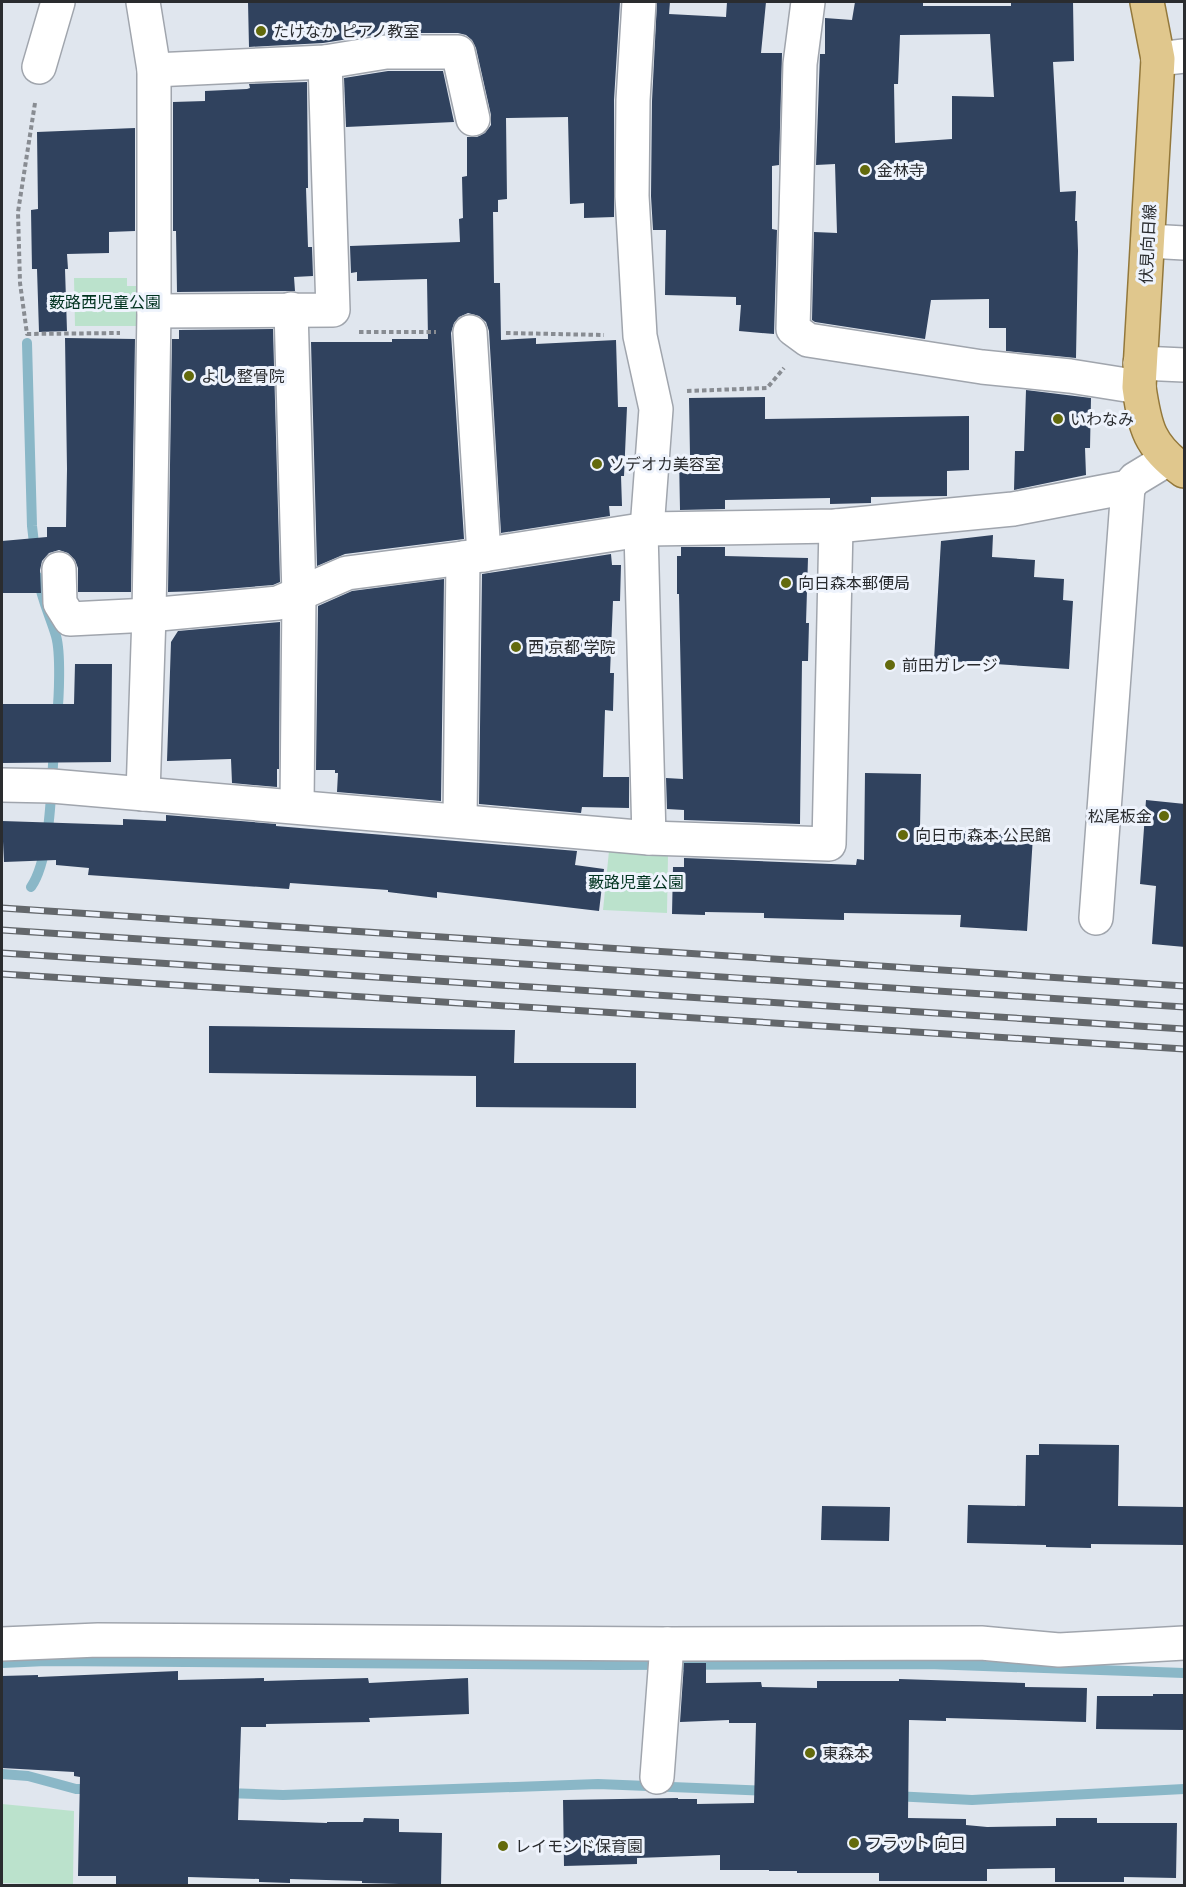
<svg xmlns="http://www.w3.org/2000/svg" width="1186" height="1887" font-family="Rubik,'Noto Sans JP',sans-serif">
	<rect width="100%" height="100%" fill="#e0e6ee"/>
	<!-- green -->
	<g fill="#bbe2cc">
		<path d="M74 278H127V286H136L137 326H75Z"/>
		<path d="M609 851 668 855 667 913 603 910Z"/>
		<path d="M2 1804 74 1811 73 1885 2 1883Z"/>
	</g>
	<g fill="none" stroke-linecap="round" stroke-linejoin="round">
		<!-- stream -->
		<g stroke="#8ab7c7" stroke-width="10">
			<path d="M27 343 32 526 35 552"/>
			<path d="M38 577C41 598 50 616 56 636 61 653 59 698 57 717"/>
			<path d="M31 887C51 858 51 787 54 750"/>
			<path d="M2 1663 46 1661 610 1665 928 1664 1184 1673"/>
			<path d="M2 1774 28 1776 76 1789H93"/>
			<path d="M226 1793 283 1795 598 1784 768 1791"/>
			<path d="M894 1796 972 1800 1184 1789"/>
		</g>
	</g>
	<!-- building -->
	<g fill="#30425e" fill-rule="evenodd">
		<path d="M248 2H620L614 100V217L584 218V203L570 204 568 117 506 118 507 199 498 200V212H493L494 283H500L501 340 536 338V344L616 340 618 407H627L624 476H621L622 506H609L610 516 501 533 489 331 486 322 479 316 468 313 459 317 454 323 451 333 464 539 345 554 317 566 311 342H392V339H428L427 279 357 281V272L351 273 350 246 460 242 459 219 463 218 462 177 467 176V137H477L485 133 491 125V115L476 48 472 40 466 35 458 33H386L323 43 249 47Z"/>
		<path d="M657 2H670L669 14 726 17 727 2H766L761 53H782L779 165 772 166V229L777 230 774 334 739 331 741 305H736V297L665 295 666 230H653L651 196 652 101Z"/>
		<path d="M855 2H923V6H1011V2H1073L1074 61 1053 62 1060 192 1076 191 1075 221H1077L1078 251 1076 358 1006 351V328H989V299L931 300 925 339 815 322 812 320 814 232 837 233 835 164 816 165 820 54H825V18L852 20ZM990 34 994 97 952 96V139L895 143 894 84H898L900 35Z"/>
		<path d="M388 71H443L454 122 346 127 344 78Z"/>
		<path d="M307 82 308 188H306L308 247H312L313 276 294 277 295 291 177 292 176 231H173V102L205 101V91L247 89 250 88 249 84Z"/>
		<path d="M135 128V231L109 232V253L67 254 68 269H65L67 331 39 332 37 269H32L31 210 38 209 37 132Z"/>
		<path d="M273 329 280 582 273 585 202 591 168 592 172 339H179V330Z"/>
		<path d="M65 338 135 339 131 592H78V568L75 560 68 553 59 550 49 553 42 561 40 570 41 593H2V541L47 537V527H66L67 469Z"/>
		<path d="M1026 390 1091 398 1090 448H1085L1086 475 1014 490 1015 451H1024Z"/>
		<path d="M765 397V419L969 416V470L947 471V496L871 497V503L830 504V498L725 500V509L680 510 679 456H690L689 398Z"/>
		<path d="M993 535 992 557 1035 560 1034 577 1064 579 1063 600 1073 601 1069 669 934 660 941 541Z"/>
		<path d="M681 547H725V556L808 558 806 623H809L808 661H802L800 824 684 820V810L667 809 666 778 683 779 679 594H677V556H681Z"/>
		<path d="M611 554 612 565H621L620 601H613L610 673H614L613 711 605 710 603 777H629V808L582 807 581 813 479 804 482 574Z"/>
		<path d="M444 579 441 801 337 792 338 773H335V770H316L318 606 352 591Z"/>
		<path d="M280 622 279 769H277V787L232 783 231 759 167 761 171 642 178 631Z"/>
		<path d="M75 664H112L111 762 2 763V704H74Z"/>
		<path d="M865 773 921 774 920 828 1033 836 1027 931 960 927 961 915 844 913V920L764 918V913L705 912V915L672 914 673 867H684V858L856 865 857 859 864 860Z"/>
		<path d="M1146 800 1185 804V947L1152 944 1156 886 1140 884Z"/>
		<path d="M166 815 276 824V826L577 851 575 865 604 869 599 911 437 892V898L388 892V890L290 883 289 889 88 875 89 868 56 865V860L4 862 2 821 123 825V819L166 821Z"/>
		<path d="M209 1026 515 1030 514 1063H636V1108L476 1107V1076L209 1073Z"/>
		<path d="M1039 1444 1119 1445 1118 1506 1185 1507V1545L1091 1544V1548L1046 1547V1545L967 1543 968 1505 1025 1506 1026 1455H1039Z"/>
		<path d="M822 1506 890 1507 889 1541 821 1540Z"/>
		<path d="M684 1663H706V1683L761 1682 762 1687 817 1688V1681H899V1679L1025 1683V1687L1087 1688 1086 1722 946 1718V1721L909 1720 908 1818 966 1819V1825L987 1827 1056 1826V1818H1097V1823H1177L1176 1878 1124 1877V1882H1055V1868L987 1869V1881H879V1873H797V1871H769V1870H720V1855L637 1858V1864L564 1866 563 1800 678 1798V1799H697V1804L754 1803 756 1723H729V1720L680 1722Z"/>
		<path d="M178 1671V1680L264 1678V1681L368 1678 369 1683 468 1678 469 1714 369 1718 370 1722 266 1724V1727H241L238 1820 327 1823V1822H363L364 1818 399 1819V1832L442 1833 441 1886H399V1884L362 1883V1881L290 1879V1883L259 1882V1879L188 1877V1886H116V1876H78L80 1777 74 1776V1772L2 1768V1676L38 1675V1677Z"/>
		<path d="M1153 1694H1185V1730L1096 1729 1097 1696H1153Z"/>
	</g>
	<g fill="none" stroke-linecap="round" stroke-linejoin="round">
		<defs>
			<g id="minor">
				<path d="M639 2 633 100 632 196 640 336 656 409 647 529"/>
				<path d="M808 2 800 64 793 329 808 340 982 367 1070 376 1139 387"/>
				<path d="M1158 59 1184 56"/>
				<path d="M39 67 58 2"/>
				<path d="M154 70 325 62 386 52H458L473 119"/>
				<path d="M1148 241 1184 243"/>
				<path d="M291 309 299 595 297 806"/>
				<path d="M154 311 333 310 325 62"/>
				<path d="M470 332 484 555"/>
				<path d="M1140 363 1184 365"/>
				<path d="M641 531 649 838"/>
				<path d="M59 569 60 603 70 619 149 615 278 603 347 573 463 558 647 529 836 526 1013 509 1128 487 1135 479 1168 459"/>
				<path d="M2 785 52 786 649 838 829 844 836 526"/>
				<path d="M143 794 149 615 154 311V70L143 2"/>
				<path d="M460 821 463 558"/>
				<path d="M1096 918 1128 487"/>
				<path d="M2 1644 98 1640 667 1644 981 1643 1059 1650 1184 1643"/>
				<path d="M657 1777 667 1644"/>
			</g>
			<path id="major" d="M1147 2 1158 59 1139 387C1145 428 1149 446 1184 471"/>
		</defs>
		<!-- minor casing -->
		<use href="#minor" stroke="#a0a5ad" stroke-width="36"/>
		<!-- major casing -->
		<use href="#major" stroke="#93783b" stroke-width="36"/>
		<!-- path -->
		<g stroke="#888c92" stroke-width="4" stroke-dasharray="4.5 3" stroke-linecap="butt">
			<path d="M35 103 18 212 20 283 27 334 120 333"/>
			<path d="M359 332H436"/>
			<path d="M506 333 604 335"/>
			<path d="M687 391 767 388 784 368"/>
		</g>
		<!-- minor -->
		<use href="#minor" stroke="#fff" stroke-width="33"/>
		<!-- major -->
		<use href="#major" stroke="#e0c78d" stroke-width="33"/>
		<defs>
			<g id="rail">
				<path d="M2 908 1184 986"/>
				<path d="M2 930 1184 1007"/>
				<path d="M2 953 1184 1029"/>
				<path d="M2 974 1184 1049"/>
			</g>
		</defs>
		<!-- rail casing -->
		<use href="#rail" stroke="#63676b" stroke-width="7"/>
		<!-- rail -->
		<use href="#rail" stroke="#eef3fc" stroke-width="4.5" stroke-dasharray="14" stroke-linecap="butt"/>
	</g>
	<!-- markers -->
	<g fill="#636a0c" stroke="#eef3fc" stroke-width="2">
		<circle cx="261" cy="31" r="6"/>
		<circle cx="865" cy="170" r="6"/>
		<circle cx="189" cy="376" r="6"/>
		<circle cx="1058" cy="419" r="6"/>
		<circle cx="597" cy="464" r="6"/>
		<circle cx="786" cy="583" r="6"/>
		<circle cx="516" cy="647" r="6"/>
		<circle cx="890" cy="665" r="6"/>
		<circle cx="1164" cy="816" r="6"/>
		<circle cx="903" cy="835" r="6"/>
		<circle cx="810" cy="1753" r="6"/>
		<circle cx="854" cy="1843" r="6"/>
		<circle cx="503" cy="1846" r="6"/>
	</g>
	<g text-anchor="middle" dominant-baseline="central" stroke-width="6" stroke-linejoin="round" paint-order="stroke">
		<!-- poi labels -->
		<g font-size="16" fill="#2a2c2f" stroke="#eef3fc" text-anchor="start">
			<text x="273" y="31">たけなか ピアノ教室</text>
			<text x="877" y="170">金林寺</text>
			<text x="201" y="376">よし 整骨院</text>
			<text x="1070" y="419">いわなみ</text>
			<text x="609" y="464">ソデオカ美容室</text>
			<text x="798" y="583">向日森本郵便局</text>
			<text x="528" y="647">西 京都 学院</text>
			<text x="902" y="665">前田ガレージ</text>
			<text x="1152" y="816" text-anchor="end">松尾板金</text>
			<text x="915" y="835">向日市 森本 公民館</text>
			<text x="822" y="1753">東森本</text>
			<text x="866" y="1843">フラット 向日</text>
			<text x="515" y="1846">レイモンド保育園</text>
		</g>
		<!-- street labels -->
		<g font-size="16" fill="#2a2c2f" stroke="#eef3fc">
			<text transform="translate(1148 244) rotate(-87)">伏見向日線</text>
		</g>
		<!-- park labels -->
		<g font-size="16" fill="#00331f" stroke="#eef3fc">
			<text x="105" y="302">薮路西児童公園</text>
			<text x="636" y="882">藪路児童公園</text>
		</g>
	</g>
	<!-- border -->
	<rect width="1186" height="1887" fill="none" stroke="#2a2c2f" stroke-width="6"/>
</svg>
